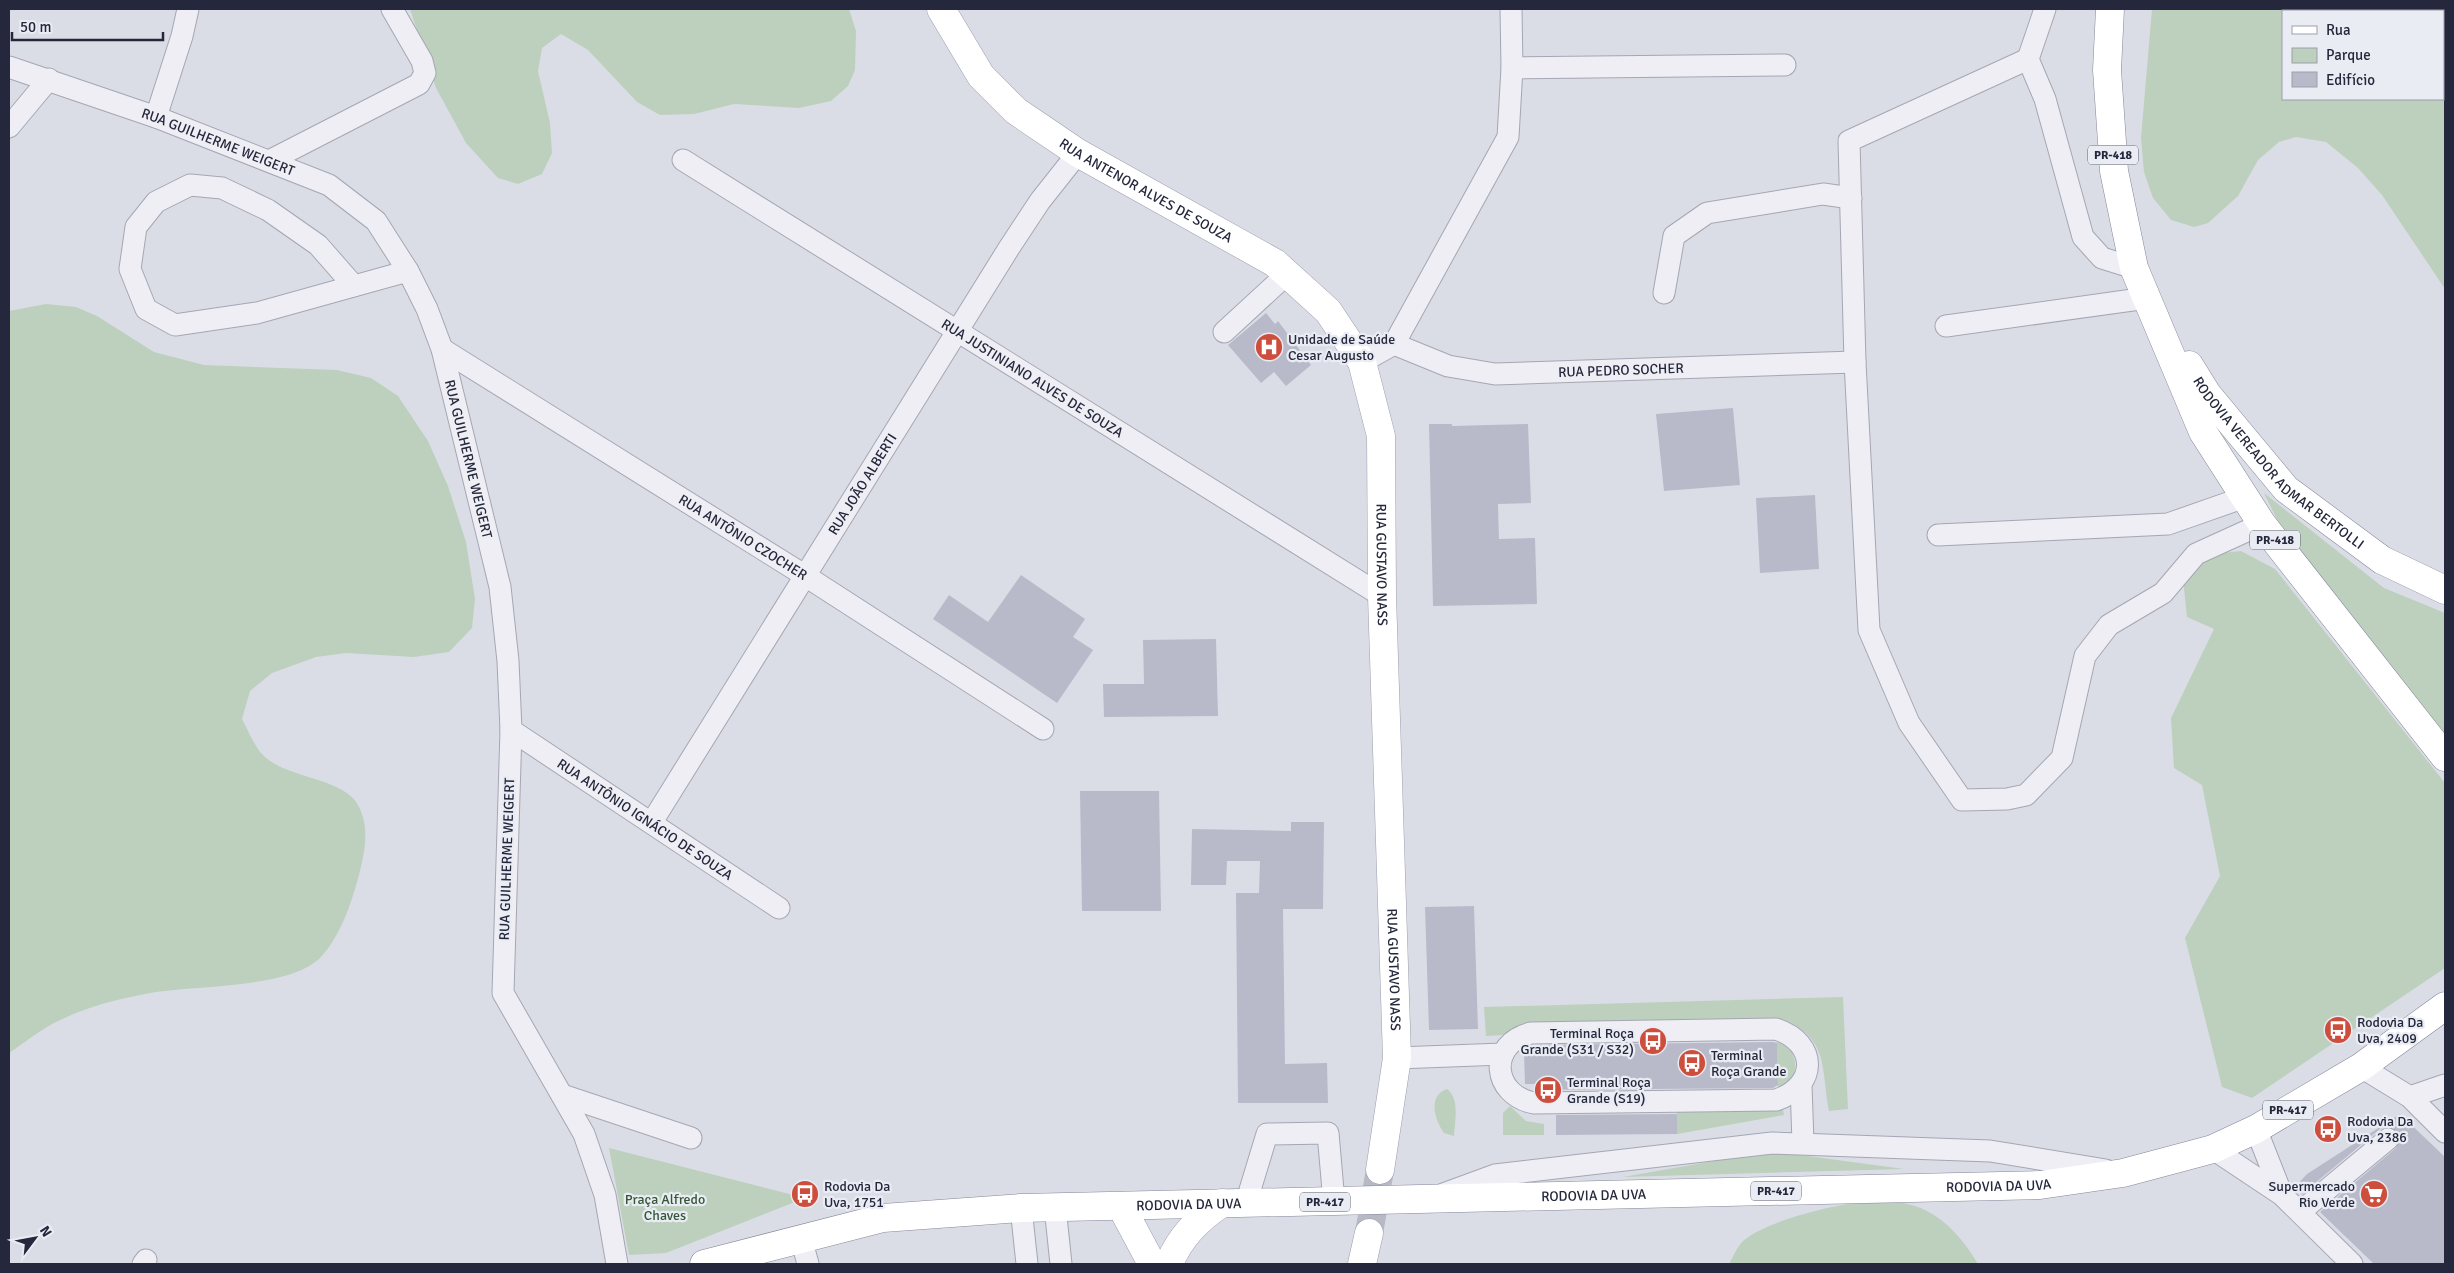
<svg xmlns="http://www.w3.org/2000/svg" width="2454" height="1273" font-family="Signika,sans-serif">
	<rect width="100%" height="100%" fill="#dbdde6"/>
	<!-- green -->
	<g fill="#bcd0bd" fill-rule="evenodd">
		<path d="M410 9H849L856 31 855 70 848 86 831 101 799 108 734 104 694 114 660 115 637 102 588 50 561 34 542 48 538 71 550 123 552 153 542 174 518 184 498 178 466 143 436 88Z"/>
		<path d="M2152 9H2445V289L2382 195 2358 168 2326 142 2296 137 2279 142 2258 160 2238 196 2208 223 2194 227 2171 220 2153 198 2144 172 2141 138ZM2283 11H2443V99H2283Z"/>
		<path d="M46 304 76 307 97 316 154 352 204 365 337 370 371 378 398 396 428 441 448 486 466 542 475 599 472 628 449 652 414 657 346 653 316 657 272 673 250 691 242 719C248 730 254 746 263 755 286 779 343 777 358 805 371 829 364 854 358 879 350 906 341 935 321 957 291 989 193 985 150 993 118 999 86 1007 56 1022 40 1030 24 1043 9 1053V311Z"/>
		<path d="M2264 493 2384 588 2445 613V744L2286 538Z"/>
		<path d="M2241 551 2275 569 2445 783V968L2252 1098 2222 1087 2185 938 2220 876 2202 785 2174 768 2171 718 2214 629 2187 617 2183 579 2211 554Z"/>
		<path d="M1843 997 1848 1109 1829 1111C1821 1067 1829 1039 1783 1019L1486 1036 1484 1007Z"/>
		<path d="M1777 1042C1800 1047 1802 1083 1778 1087Z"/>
		<path d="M1447 1089C1460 1099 1455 1121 1454 1136L1444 1133C1435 1120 1427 1096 1447 1089Z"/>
		<path d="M1510 1106 1526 1121 1544 1124V1135H1503V1113Z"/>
		<path d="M1729 1110H1783L1784 1115 1677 1134V1112Z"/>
		<path d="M609 1148 805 1198 666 1253 629 1255Z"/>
		<path d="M1770 1151 1904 1169 1623 1177Z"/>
		<path d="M1879 1199C1893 1202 1912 1203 1925 1210 1949 1222 1964 1241 1978 1264H1729C1733 1257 1737 1247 1743 1241 1770 1218 1844 1203 1879 1199Z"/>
	</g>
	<!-- building -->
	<g fill="#b9bac9">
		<path d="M1266 313 1275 324 1278 321 1311 365 1286 386 1274 372 1261 383 1228 345Z"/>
		<path d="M1733 408 1740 485 1664 491 1656 414Z"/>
		<path d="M1429 424H1452V426L1528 424 1531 503 1498 504 1499 539 1535 538 1537 604 1433 606Z"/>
		<path d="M1815 495 1819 569 1760 573 1756 498Z"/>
		<path d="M1021 575 1085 619 1073 637 1093 650 1057 703 933 619 949 595 988 622Z"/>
		<path d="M1216 639 1218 716 1104 717 1103 684H1144L1143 640Z"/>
		<path d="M1080 791H1159L1161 911H1082Z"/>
		<path d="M1291 822H1324L1323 909H1283L1285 1064 1327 1063 1328 1103H1238L1236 893H1259L1260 861H1227L1226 885H1191L1192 829 1291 831Z"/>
		<path d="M1474 906 1478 1029 1429 1030 1425 907Z"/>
		<path d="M1773 1042 1777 1043 1778 1085 1773 1088 1536 1090 1535 1084H1525L1524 1053H1535V1045Z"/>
		<path d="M1677 1114V1134L1556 1135V1115Z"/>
		<path d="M2400 1114 2445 1157V1264H2374L2320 1212 2396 1148 2400 1136 2393 1128 2386 1127 2380 1129 2302 1194 2295 1187 2307 1174Z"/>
	</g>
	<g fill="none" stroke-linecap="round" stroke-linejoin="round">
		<!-- major-tunnel -->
		<path stroke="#b7b9c4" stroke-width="28" stroke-dasharray="28 14" stroke-linecap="butt" d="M1369 1233 1380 1170"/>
		<defs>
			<g id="minor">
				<path d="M2045 9 2028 59 2045 99 2083 237 2102 258 2134 268"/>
				<path d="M2028 59 1849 141 1855 362 1869 630 1909 723 1962 800 2007 799 2026 795 2062 758 2085 656 2109 625 2163 593 2196 554 2262 524"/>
				<path id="s1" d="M9 67 156 117 329 185 376 221 408 271 427 309 442 349 500 587 508 661 511 730 503 993 584 1134 605 1195 617 1264"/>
				<path d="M1512 68 1785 65"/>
				<path d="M156 117 182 36 188 9"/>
				<path d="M9 127 49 79"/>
				<path id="s2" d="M683 160 1382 596"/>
				<path d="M269 161 419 84 425 73 422 61 392 9"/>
				<path d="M354 286 318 245 268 210 222 188 190 185 156 202 136 227 130 269 146 309 175 325 257 313 354 286 408 271"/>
				<path d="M1664 293 1674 236 1707 213 1823 194 1851 198"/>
				<path d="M1946 326 2147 298"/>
				<path d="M1224 332 1287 274"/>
				<path id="s3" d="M1394 344 1448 366 1495 374 1855 362"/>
				<path id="s4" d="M442 349 804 575 1043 729"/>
				<path d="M1362 362 1394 344 1508 137 1512 68 1511 9"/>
				<path d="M1938 535 2168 524 2245 497"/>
				<path id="s5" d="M511 730 779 908"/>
				<path id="s6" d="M652 822 1009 248 1040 201 1078 153"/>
				<path d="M1776 1029C1818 1043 1818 1086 1776 1100L1534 1103C1492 1095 1487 1044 1531 1033Z"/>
				<path d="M1397 1058 1503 1054"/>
				<path d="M2361 1067 2410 1097 2445 1132"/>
				<path d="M1801 1085 1803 1143"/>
				<path d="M562 1095 691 1138"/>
				<path d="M2410 1097 2445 1085"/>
				<path d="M2256 1129 2282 1195"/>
				<path d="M2213 1149 2282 1195 2352 1264"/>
				<path d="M1443 1194 1495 1175 1772 1143 1990 1151 2106 1170"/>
				<path d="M1246 1203 1267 1134 1328 1133 1334 1202"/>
				<path d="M1055 1207 1061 1264"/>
				<path d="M1021 1208 1027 1264"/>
				<path d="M2300 1212 2388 1139"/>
				<path d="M801 1238 808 1264"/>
				<path d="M143 1264 146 1260"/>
			</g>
			<g id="major">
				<path id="s7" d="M941 9 981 76 1016 111 1078 153 1275 263 1328 311 1362 362 1381 436 1382 596 1397 1058 1380 1170"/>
				<path d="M1121 1206 1152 1264"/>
				<path d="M1169 1264C1180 1237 1198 1219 1222 1203"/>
				<path d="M1362 1264 1369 1233"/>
			</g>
			<g id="highway">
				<path d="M2110 9 2107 70 2114 171 2134 268 2203 432 2262 524 2445 757"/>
				<path id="s8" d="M2189 365 2207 394 2286 489 2382 560 2445 590"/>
				<path id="s9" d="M704 1264 883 1218 1021 1208 2040 1185 2123 1173 2213 1149 2256 1129 2361 1067 2445 1006"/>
			</g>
		</defs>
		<!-- minor casing -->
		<use href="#minor" stroke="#a4a7b3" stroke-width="23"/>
		<!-- major casing -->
		<use href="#major" stroke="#9b9eb1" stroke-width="29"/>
		<!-- highway casing -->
		<use href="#highway" stroke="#83869c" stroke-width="29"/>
		<!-- minor -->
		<use href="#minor" stroke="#eeeef4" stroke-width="21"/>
		<!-- major -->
		<use href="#major" stroke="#fff" stroke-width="28"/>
		<!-- highway -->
		<use href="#highway" stroke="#fff" stroke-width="28"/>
	</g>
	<!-- icons -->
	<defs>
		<symbol id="hospital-disc" viewBox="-11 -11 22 22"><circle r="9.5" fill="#ce4e3d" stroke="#eaecf4"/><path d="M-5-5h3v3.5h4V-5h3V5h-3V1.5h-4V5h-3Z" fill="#fff"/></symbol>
		<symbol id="bus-disc" viewBox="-11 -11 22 22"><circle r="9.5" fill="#ce4e3d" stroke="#eaecf4"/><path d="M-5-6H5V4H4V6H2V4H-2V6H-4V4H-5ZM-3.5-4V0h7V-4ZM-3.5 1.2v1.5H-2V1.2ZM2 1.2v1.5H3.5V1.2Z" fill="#fff"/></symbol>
		<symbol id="supermarket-disc" viewBox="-11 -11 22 22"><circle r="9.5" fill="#ce4e3d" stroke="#eaecf4"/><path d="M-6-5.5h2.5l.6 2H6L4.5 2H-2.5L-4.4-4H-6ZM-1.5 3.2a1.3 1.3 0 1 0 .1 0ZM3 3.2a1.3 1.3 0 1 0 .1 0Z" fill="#fff"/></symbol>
	</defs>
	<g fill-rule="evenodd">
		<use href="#hospital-disc" x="1253" y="331" width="32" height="32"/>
		<use href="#bus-disc" x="2322" y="1014" width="32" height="32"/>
		<use href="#bus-disc" x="1637" y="1025" width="32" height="32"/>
		<use href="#bus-disc" x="1676" y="1047" width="32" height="32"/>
		<use href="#bus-disc" x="1532" y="1074" width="32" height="32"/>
		<use href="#bus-disc" x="2312" y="1113" width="32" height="32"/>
		<use href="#bus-disc" x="789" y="1178" width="32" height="32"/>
		<use href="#supermarket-disc" x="2358" y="1178" width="32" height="32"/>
	</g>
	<g text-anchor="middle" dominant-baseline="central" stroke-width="4.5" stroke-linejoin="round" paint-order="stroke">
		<!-- shield labels -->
		<g fill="#eaecf4" stroke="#606373" stroke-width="1">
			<rect x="2088" y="145.5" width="50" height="19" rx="4"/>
			<rect x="2250" y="530.5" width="50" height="19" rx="4"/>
			<rect x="2263" y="1100.5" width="50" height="19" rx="4"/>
			<rect x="1751" y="1181.5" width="50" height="19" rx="4"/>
			<rect x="1300" y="1192.5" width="50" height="19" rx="4"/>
		</g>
		<g font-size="12" font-weight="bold" fill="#25283c">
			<text x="2113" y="155">PR-418</text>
			<text x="2275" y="540">PR-418</text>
			<text x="2288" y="1110">PR-417</text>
			<text x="1776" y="1191">PR-417</text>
			<text x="1325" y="1202">PR-417</text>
		</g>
		<!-- street labels -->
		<g font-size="14" fill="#25283c" stroke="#eaecf4">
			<text stroke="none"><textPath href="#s1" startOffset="222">RUA GUILHERME WEIGERT</textPath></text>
			<text stroke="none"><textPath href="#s7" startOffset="280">RUA ANTENOR ALVES DE SOUZA</textPath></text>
			<text stroke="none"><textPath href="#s3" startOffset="232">RUA PEDRO SOCHER</textPath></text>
			<text stroke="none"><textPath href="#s2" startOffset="412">RUA JUSTINIANO ALVES DE SOUZA</textPath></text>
			<text stroke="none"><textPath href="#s1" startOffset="658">RUA GUILHERME WEIGERT</textPath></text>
			<text stroke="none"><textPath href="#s8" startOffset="134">RODOVIA VEREADOR ADMAR BERTOLLI</textPath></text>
			<text stroke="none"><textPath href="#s6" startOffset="398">RUA JOÃO ALBERTI</textPath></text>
			<text stroke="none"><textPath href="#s4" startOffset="355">RUA ANTÔNIO CZOCHER</textPath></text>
			<text stroke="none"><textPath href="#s7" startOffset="766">RUA GUSTAVO NASS</textPath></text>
			<text stroke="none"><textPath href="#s5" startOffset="161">RUA ANTÔNIO IGNÁCIO DE SOUZA</textPath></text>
			<text transform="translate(507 859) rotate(-88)">RUA GUILHERME WEIGERT</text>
			<text stroke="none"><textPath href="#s7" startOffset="1171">RUA GUSTAVO NASS</textPath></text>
			<text stroke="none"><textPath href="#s9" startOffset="1301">RODOVIA DA UVA</textPath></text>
			<text stroke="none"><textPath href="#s9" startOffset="896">RODOVIA DA UVA</textPath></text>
			<text stroke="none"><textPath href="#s9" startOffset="491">RODOVIA DA UVA</textPath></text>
		</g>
		<!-- poi labels -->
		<g font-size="14" fill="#25283c" stroke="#eaecf4" text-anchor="start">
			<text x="1288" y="339">Unidade de Saúde<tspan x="1288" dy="16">Cesar Augusto</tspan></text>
			<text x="2357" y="1022">Rodovia Da<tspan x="2357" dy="16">Uva, 2409</tspan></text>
			<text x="1634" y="1033" text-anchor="end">Terminal Roça<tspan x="1634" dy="16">Grande (S31 / S32)</tspan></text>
			<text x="1711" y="1055">Terminal<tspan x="1711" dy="16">Roça Grande</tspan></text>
			<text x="1567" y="1082">Terminal Roça<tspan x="1567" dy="16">Grande (S19)</tspan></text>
			<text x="2347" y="1121">Rodovia Da<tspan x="2347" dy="16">Uva, 2386</tspan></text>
			<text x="824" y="1186">Rodovia Da<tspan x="824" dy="16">Uva, 1751</tspan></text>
			<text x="2355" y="1186" text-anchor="end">Supermercado<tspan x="2355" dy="16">Rio Verde</tspan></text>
		</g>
		<!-- park labels -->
		<g font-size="14" fill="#335835" stroke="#eaecf4">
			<text x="665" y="1199">Praça Alfredo<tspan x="665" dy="16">Chaves</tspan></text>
		</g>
	</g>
	<!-- border -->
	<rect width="2454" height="1273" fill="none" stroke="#25283c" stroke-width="20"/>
	<!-- legend -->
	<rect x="2282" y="10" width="162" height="90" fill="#eaecf4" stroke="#9b9eaa"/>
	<rect x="2292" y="26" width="25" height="8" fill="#ffffff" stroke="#9b9eaa"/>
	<text x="2326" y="35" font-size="15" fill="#25283c">Rua</text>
	<rect x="2292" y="48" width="25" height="15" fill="#bcd0bd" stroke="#9b9eaa"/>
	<text x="2326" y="60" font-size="15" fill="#25283c">Parque</text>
	<rect x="2292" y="72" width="25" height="15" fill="#b9bac9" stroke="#9b9eaa"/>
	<text x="2326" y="85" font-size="15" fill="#25283c">Edifício</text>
	<!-- north arrow -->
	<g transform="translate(35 1238) rotate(58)" stroke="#eaecf4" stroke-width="4" paint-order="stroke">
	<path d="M0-4L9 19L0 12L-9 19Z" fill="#25283c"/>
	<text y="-8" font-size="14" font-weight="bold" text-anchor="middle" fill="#25283c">N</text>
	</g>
	<!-- scale -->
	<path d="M12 32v8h151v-8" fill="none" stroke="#25283c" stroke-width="2.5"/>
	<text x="20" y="32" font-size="15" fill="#25283c" stroke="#eaecf4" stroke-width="4" paint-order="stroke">50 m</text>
</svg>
